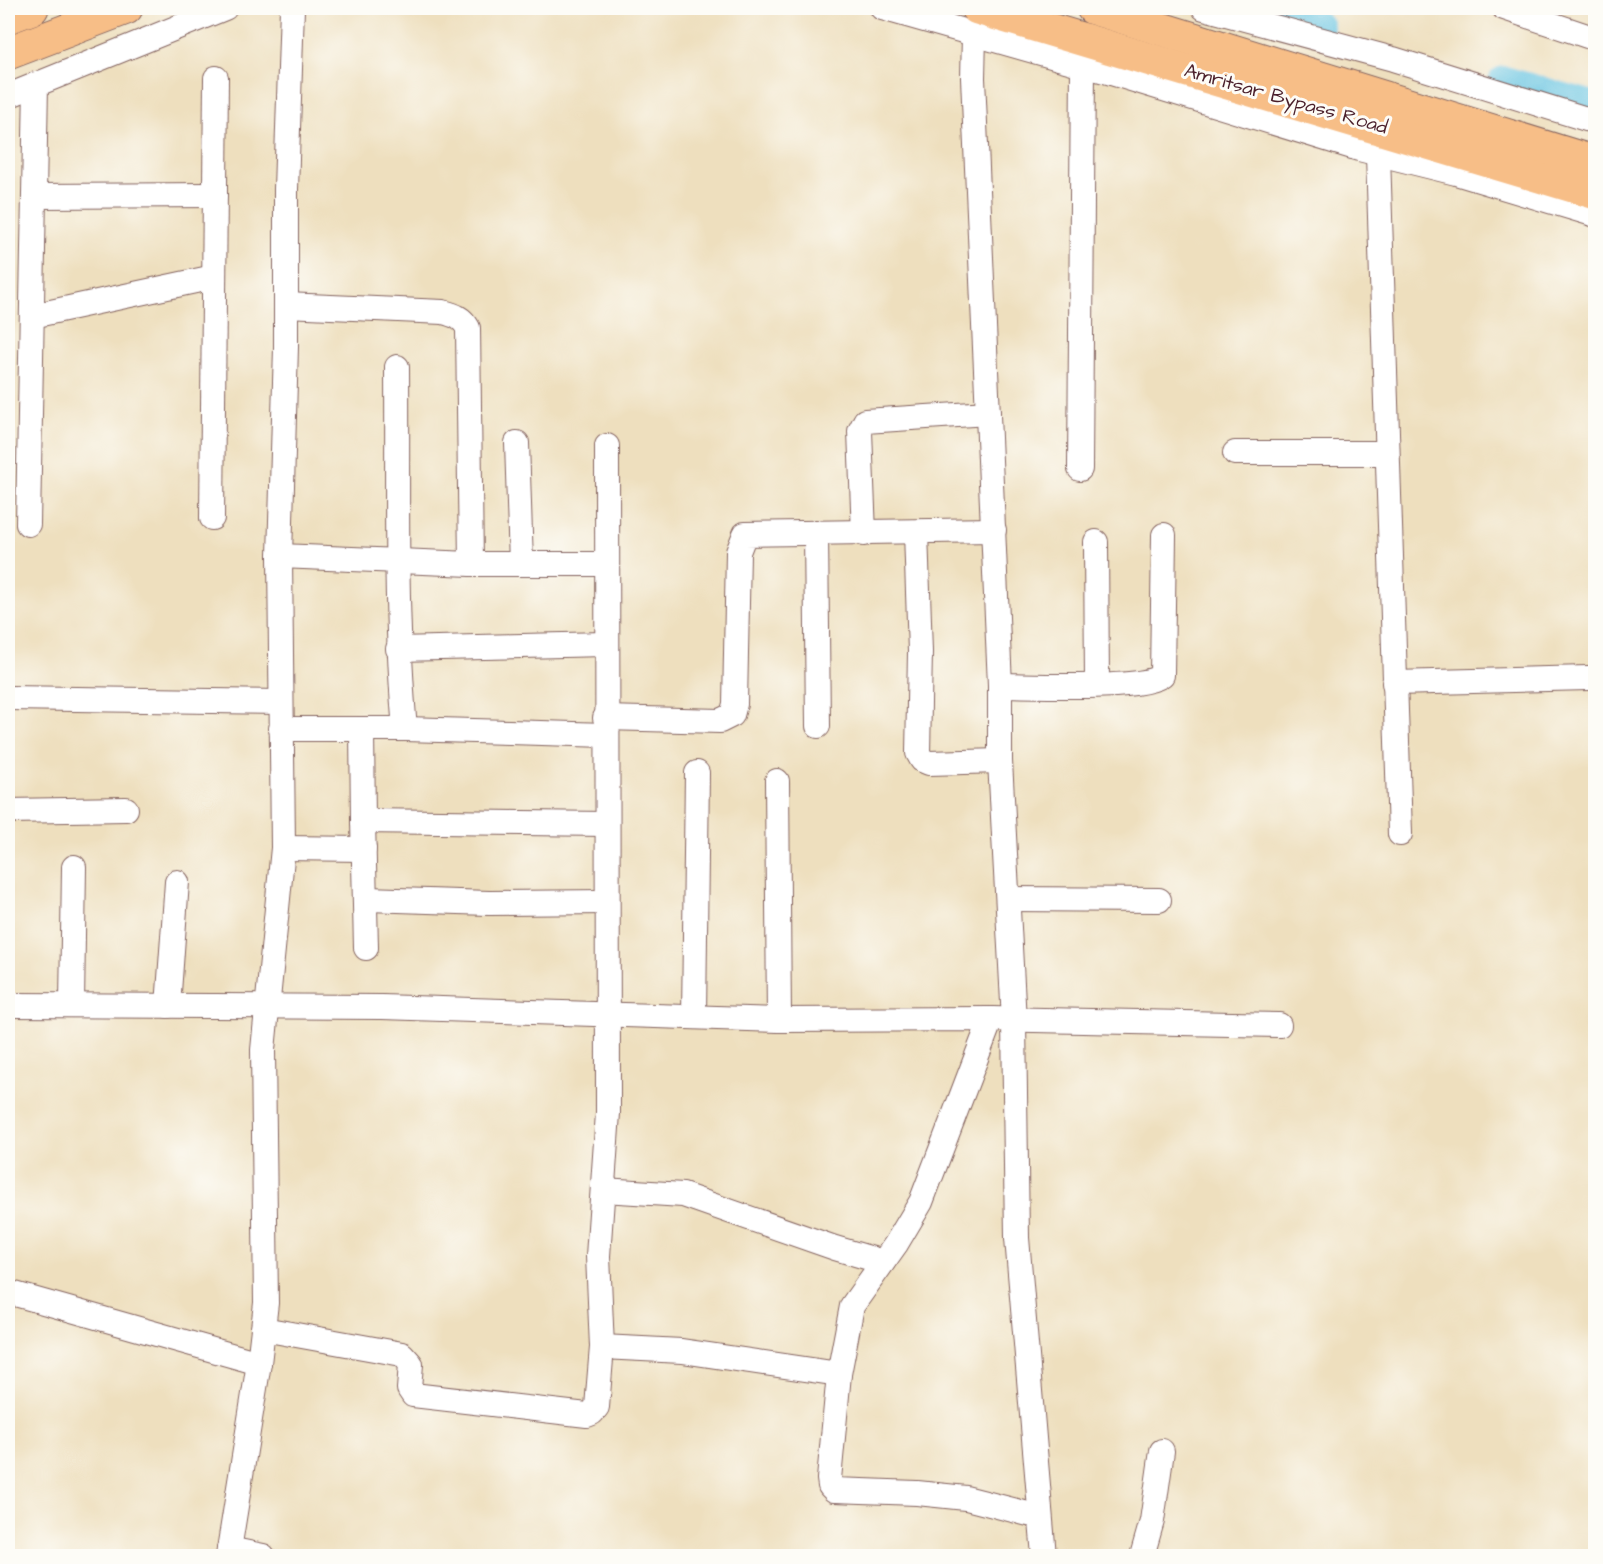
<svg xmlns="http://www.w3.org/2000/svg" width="1603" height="1564" font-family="'Architects Daughter',sans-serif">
	<rect width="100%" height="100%" fill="#fdfcf7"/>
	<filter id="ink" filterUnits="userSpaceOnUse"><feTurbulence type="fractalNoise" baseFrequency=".0167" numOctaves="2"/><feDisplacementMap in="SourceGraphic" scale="12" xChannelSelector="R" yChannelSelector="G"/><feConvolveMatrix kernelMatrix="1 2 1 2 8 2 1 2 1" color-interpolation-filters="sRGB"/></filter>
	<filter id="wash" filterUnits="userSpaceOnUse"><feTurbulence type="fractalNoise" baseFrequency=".008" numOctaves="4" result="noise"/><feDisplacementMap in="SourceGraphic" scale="24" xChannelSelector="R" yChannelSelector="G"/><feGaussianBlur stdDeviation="1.35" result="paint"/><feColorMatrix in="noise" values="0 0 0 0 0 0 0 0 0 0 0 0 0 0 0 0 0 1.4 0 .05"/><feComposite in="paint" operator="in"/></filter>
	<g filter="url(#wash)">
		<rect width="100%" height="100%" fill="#eedfbe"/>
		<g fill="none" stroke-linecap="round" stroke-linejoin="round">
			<!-- river -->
			<g stroke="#62c2e1" stroke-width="32">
				<path d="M1250 8 1318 27"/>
				<path d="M1504 82 1596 108"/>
			</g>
		</g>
	</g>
	<g filter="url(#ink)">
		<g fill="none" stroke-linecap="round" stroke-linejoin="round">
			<defs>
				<g id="minor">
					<path d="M882 8 1108 72 1359 149 1456 173 1596 215"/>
					<path d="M1204 8 1393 59 1596 122"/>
					<path d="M1504 8 1596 39"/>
					<path d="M974 35 973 78 1000 685V761L1014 1021 1017 1238 1044 1556"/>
					<path d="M8 96 225 8"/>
					<path d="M1378 155 1400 834"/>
					<path d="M34 196 215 195"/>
					<path d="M286 305 443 312C454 315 462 317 468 328L471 564"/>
					<path d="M32 316 214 277"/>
					<path d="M397 367C398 488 394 608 405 729"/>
					<path d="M517 443 521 564"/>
					<path d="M1235 453H1386"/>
					<path d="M1080 469 1083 65"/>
					<path d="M212 518 216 78"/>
					<path d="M28 524 36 84"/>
					<path d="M816 532 818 726"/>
					<path d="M916 532 920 652 918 753 922 760 929 763 1000 761"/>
					<path d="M864 534 860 431 865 421 988 413"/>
					<path d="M1096 542 1097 685"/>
					<path d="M280 556 471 564H606"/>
					<path d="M398 649 605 644"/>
					<path d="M1394 683 1589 678"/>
					<path d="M1000 685C1030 685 1144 691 1162 675L1164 535"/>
					<path d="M8 698 280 702"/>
					<path d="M605 718 720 721 732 715 735 704 738 552 745 534 994 530"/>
					<path d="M281 729H405L606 735"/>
					<path d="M362 729 363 821"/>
					<path d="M777 781 779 1020"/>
					<path d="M8 811 126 809"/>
					<path d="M283 848 364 849"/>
					<path d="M367 899 489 903 607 902"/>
					<path d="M1009 899 1159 900"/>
					<path d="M366 948 363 821 607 824"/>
					<path d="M72 1004 74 867"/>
					<path d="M8 1005 382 1007 779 1020 991 1019 1279 1025"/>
					<path d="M168 1006 177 882"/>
					<path d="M694 1016 697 773"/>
					<path d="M991 1019 921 1202 896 1244 852 1306 839 1374 829 1479 830 1486 834 1490 917 1493 966 1498 1040 1517"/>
					<path d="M603 1190 683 1195 835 1248 883 1262"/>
					<path d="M8 1292 259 1363"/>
					<path d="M263 1329 402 1354 411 1364 409 1389 413 1395 587 1415 592 1413 597 1407 602 1347 598 1256 608 1113 607 446"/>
					<path d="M602 1347 682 1351 839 1374"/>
					<path d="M229 1549 263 1556"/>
					<path d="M228 1556 259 1363 266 1303 263 1050 283 848 280 556 286 347V189L292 8"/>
					<path d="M1142 1556 1152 1521 1162 1451"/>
				</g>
				<g id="highway">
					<path d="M977 8 1596 193"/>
					<path d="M1093 8 1596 163"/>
					<path d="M8 17 32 8"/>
					<path d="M8 53 126 8"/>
				</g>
			</defs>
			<!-- minor casing -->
			<use href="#minor" stroke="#83625e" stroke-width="26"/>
			<!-- highway casing -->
			<use href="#highway" stroke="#83625e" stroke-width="35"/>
			<!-- minor -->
			<use href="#minor" stroke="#fff" stroke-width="24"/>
			<!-- highway -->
			<use href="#highway" stroke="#f7be87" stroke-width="33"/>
		</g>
	</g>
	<g text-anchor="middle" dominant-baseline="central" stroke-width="6" stroke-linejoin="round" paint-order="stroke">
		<!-- street labels -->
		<g font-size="20" fill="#4a1f2b" stroke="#fdfcf7">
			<text transform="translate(1286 99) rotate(16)">Amritsar Bypass Road</text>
		</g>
	</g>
	<!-- margin -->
	<rect width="1603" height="1564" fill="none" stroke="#fdfcf7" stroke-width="30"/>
</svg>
